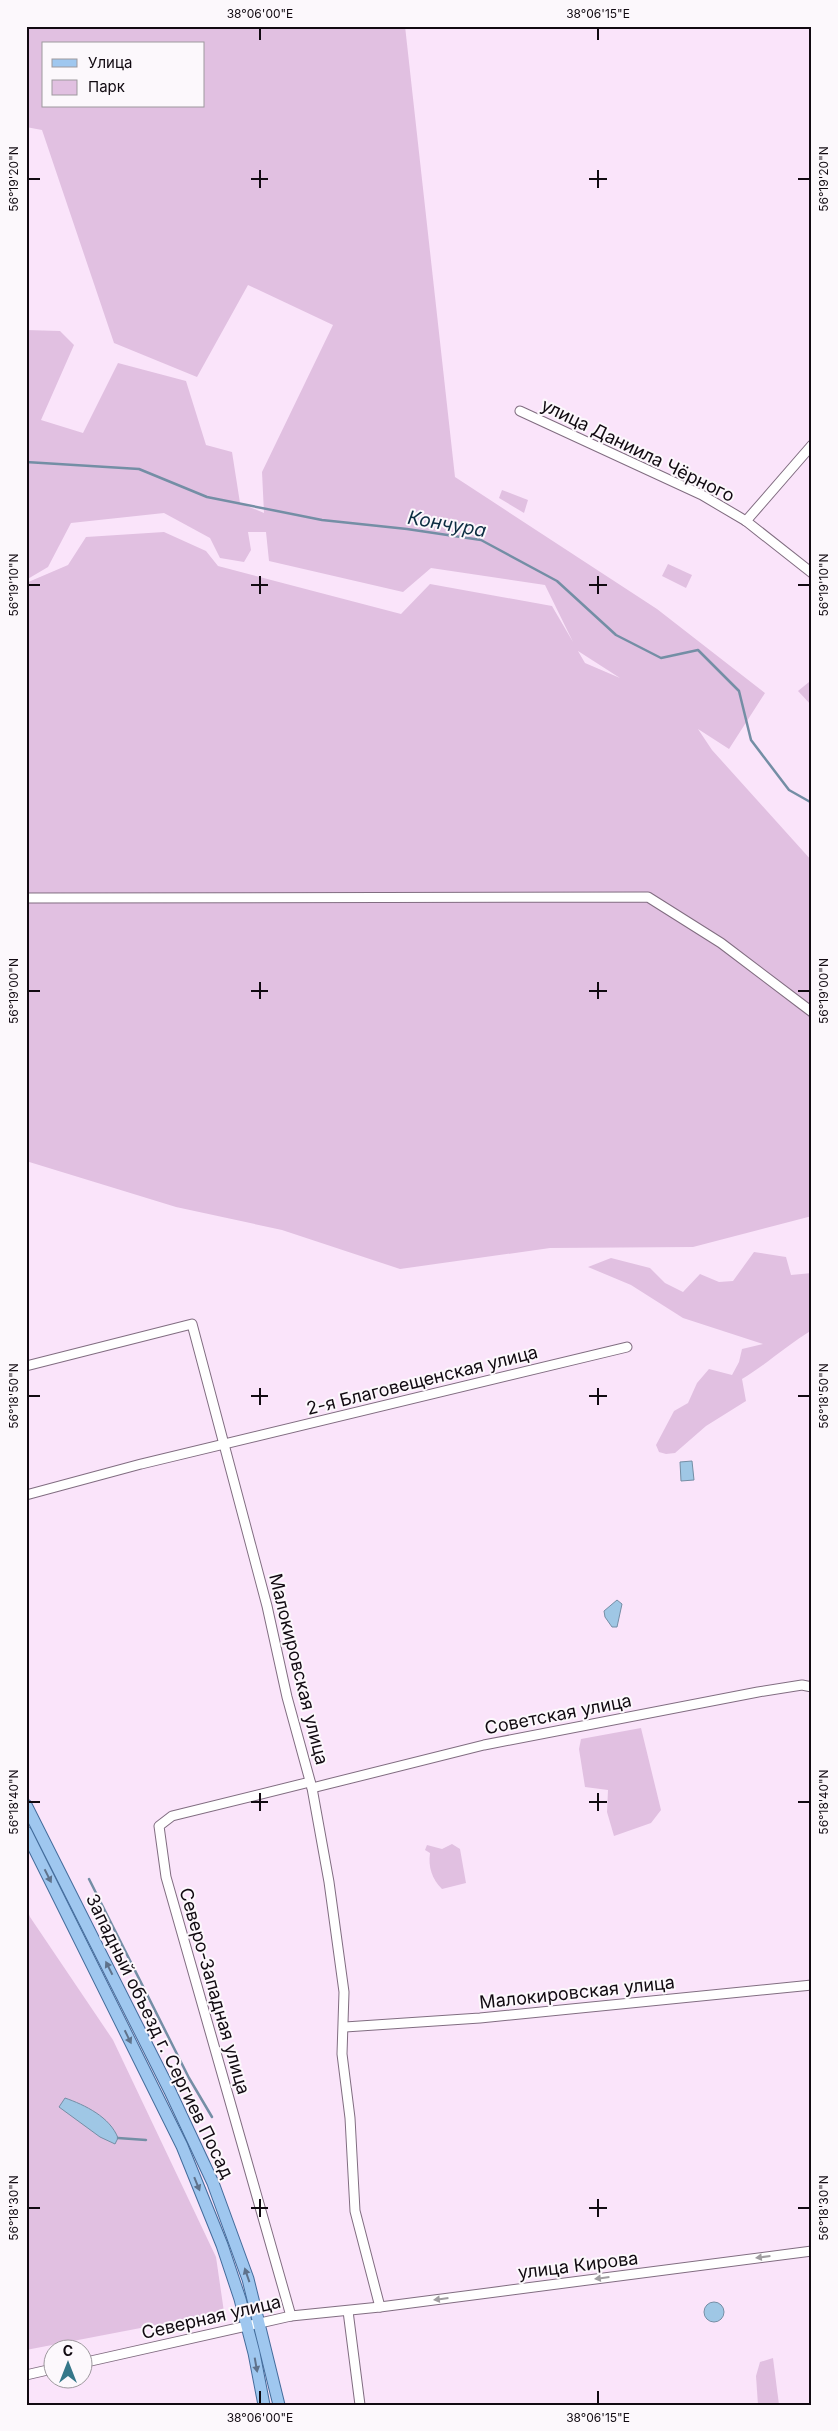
<svg xmlns="http://www.w3.org/2000/svg" width="838" height="2431" font-family="Inter,sans-serif">
	<rect width="100%" height="100%" fill="#fae4fa"/>
	<!-- green -->
	<g fill="#e1c0e1" fill-rule="evenodd">
		<path d="M26 26H405L455 477 657 609 765 693 729 749 698 729 712 750 812 861V1216L693 1247 550 1248 400 1269 282 1230 176 1207 26 1161V583L68 565 86 537 164 532 206 551 218 566 401 614 430 584 552 606 573 642 545 585 431 568 403 592 269 561 266 532H248L251 550 244 562 220 558 210 538 164 513 71 523 48 567 26 580V330L60 331 74 345 41 420 83 433 118 363 186 381 206 445 232 452 240 503 264 513 262 472 333 325 248 285 197 377 114 343 42 130 26 127ZM44 44H204V106H44ZM578 651 620 678 585 663Z"/>
		<path d="M502 490 528 500 524 513 499 498Z"/>
		<path d="M668 564 692 575 686 588 662 576Z"/>
		<path d="M809 682 812 685V706L798 691Z"/>
		<path d="M754 1252 786 1257 791 1275 812 1273V1330C787 1345 767 1364 742 1379L746 1401 706 1426 675 1453 666 1454 659 1452 656 1445 674 1411 688 1403 697 1383 709 1369 732 1375 739 1362 742 1349 763 1344 683 1318 631 1285 588 1267 611 1258 650 1268 665 1283 683 1292 700 1274 719 1282 733 1281Z"/>
		<path d="M641 1728 661 1810 651 1823 614 1836 607 1812 608 1790 585 1787 579 1749 581 1739Z"/>
		<path d="M452 1844 460 1849 466 1883 442 1889C432 1879 428 1867 430 1853L425 1850 427 1845 442 1849Z"/>
		<path d="M26 1907 30 1917 113 2040 216 2257 224 2312 26 2350Z"/>
		<path d="M773 2358 779 2405H758L756 2376 760 2362Z"/>
	</g>
	<!-- water -->
	<g fill="#9fc7e5" stroke="#748ea5">
		<path d="M692 1461 694 1480 681 1481 680 1462Z"/>
		<path d="M617 1600 622 1604 617 1627H612L605 1617 604 1611Z"/>
		<path d="M65 2098C85 2105 110 2117 118 2138L115 2144 100 2137 59 2107Z"/>
		<circle cx="714" cy="2312" r="10"/>
	</g>
	<g fill="none" stroke-linecap="round" stroke-linejoin="round">
		<!-- stream -->
		<g stroke="#748ea5" stroke-width="2.5">
			<path d="M26 462 139 469 207 497 322 520 407 529 481 540 557 581 616 635 661 658 698 650 739 691 751 740 789 790 812 803"/>
			<path d="M89 1879 189 2078 212 2117"/>
			<path d="M118 2138 146 2140"/>
		</g>
		<defs>
			<g id="minor">
				<path d="M520 411 702 495 746 521 812 573"/>
				<path d="M746 521 812 445"/>
				<path d="M26 898 648 897 721 943 812 1012"/>
				<path d="M26 1366 192 1324 267 1606 287 1697 312 1788 329 1882 344 1992 342 2054 350 2118 355 2211 380 2307"/>
				<path d="M26 1495 141 1464 627 1347"/>
				<path d="M312 1788 484 1745 758 1692 802 1685 812 1687"/>
				<path d="M345 2027 480 2018 812 1985"/>
				<path d="M348 2311 360 2405"/>
				<path d="M291 2316 166 1877 159 1826 172 1816 310 1782"/>
				<path d="M82 2363 291 2316 380 2307 812 2251"/>
				<path d="M26 2375 52 2369"/>
			</g>
			<g id="major">
				<path d="M26 1805 170 2091 213 2183 248 2279 279 2405"/>
				<path d="M26 1832 182 2146 222 2245 240 2299 254 2353 264 2405"/>
			</g>
		</defs>
		<!-- minor casing -->
		<use href="#minor" stroke="#816d81" stroke-width="11"/>
		<!-- major casing -->
		<use href="#major" stroke="#446c9b" stroke-width="13"/>
		<!-- minor -->
		<use href="#minor" stroke="#fff" stroke-width="9"/>
		<!-- major -->
		<use href="#major" stroke="#9fc7ef" stroke-width="11"/>
	</g>
	<!-- one-way arrows -->
	<defs><path id="oneway-solid" d="M-6-.8H1V-3.2L6.5 0L1 3.2V.8H-6Z" transform="scale(1.25)"/></defs>
	<g fill="#5f728b">
		<use href="#oneway-solid" transform="translate(48 1876) rotate(63)"/>
		<use href="#oneway-solid" transform="translate(109 1968) rotate(-117)"/>
		<use href="#oneway-solid" transform="translate(128 2037) rotate(64)"/>
		<use href="#oneway-solid" transform="translate(197 2184) rotate(68)"/>
		<use href="#oneway-solid" transform="translate(247 2275) rotate(-109)"/>
		<use href="#oneway-solid" transform="translate(256 2365) rotate(80)"/>
	</g>
	<g fill="#a09da0">
		<use href="#oneway-solid" transform="translate(763 2257) rotate(173)"/>
		<use href="#oneway-solid" transform="translate(602 2278) rotate(173)"/>
		<use href="#oneway-solid" transform="translate(441 2299) rotate(173)"/>
	</g>
	<!-- ticks -->
	<path fill="none" stroke="#110a11" stroke-width="2" d="M260 28V40M598 28V40M260 170V188M598 170V188M28 179H40M251 179H268M589 179H607M798 179H810M260 576V594M598 576V594M28 585H40M251 585H268M589 585H607M798 585H810M260 982V999M598 982V999M28 991H40M251 991H268M589 991H607M798 991H810M260 1388V1405M598 1388V1405M28 1396H40M251 1396H268M589 1396H607M798 1396H810M260 1793V1811M598 1793V1811M28 1802H40M251 1802H268M589 1802H607M798 1802H810M260 2199V2217M598 2199V2217M28 2208H40M251 2208H268M589 2208H607M798 2208H810M260 2391V2404M598 2391V2404"/>
	<g text-anchor="middle" dominant-baseline="central" stroke-width="4" stroke-linejoin="round" paint-order="stroke">
		<!-- street labels -->
		<g font-size="18" fill="#110a11" stroke="#fcf8fc">
			<text transform="translate(638 450) rotate(26)">улица Даниила Чёрного</text>
			<text transform="translate(422 1380) rotate(-14)">2-я Благовещенская улица</text>
			<text transform="translate(299 1669) rotate(76)">Малокировская улица</text>
			<text transform="translate(558 1714) rotate(-11)">Советская улица</text>
			<text transform="translate(215 1991) rotate(74)">Северо-Западная улица</text>
			<text transform="translate(577 1992) rotate(-6)">Малокировская улица</text>
			<text transform="translate(160 2036) rotate(64)">Западный объезд г. Сергиев Посад</text>
			<text transform="translate(578 2265) rotate(-7)">улица Кирова</text>
			<text transform="translate(211 2317) rotate(-13)">Северная улица</text>
		</g>
		<!-- water labels -->
		<g font-size="19" font-style="italic" fill="#0c2d42" stroke="#fcf8fc">
			<text transform="translate(447 524) rotate(10)">Кончура</text>
		</g>
	</g>
	<!-- border -->
	<rect width="838" height="2431" fill="none" stroke="#fcf8fc" stroke-width="55"/>
	<!-- legend -->
	<rect x="42" y="42" width="162" height="65" fill="#fcf8fc" stroke="#9e999e"/>
	<rect x="52" y="59" width="25" height="8" fill="#9fc7ef" stroke="#9e999e"/>
	<text x="88" y="68" font-size="15" fill="#110a11">Улица</text>
	<rect x="52" y="80" width="25" height="15" fill="#e1c0e1" stroke="#9e999e"/>
	<text x="88" y="92" font-size="15" fill="#110a11">Парк</text>
	<!-- north arrow -->
	<g transform="translate(68 2364)"><circle r="24" fill="#fcf8fc" stroke="#9e999e"/>
	<path d="M0-4L9 19L0 12L-9 19Z" fill="#357789"/>
	<text y="-8" font-size="14" font-weight="bold" text-anchor="middle" fill="#110a11">С</text>
	</g>
	<rect x="28" y="28" width="782" height="2376" fill="none" stroke="#110a11" stroke-width="2"/>
	<g font-size="12" text-anchor="middle" fill="#110a11">
		<text x="260" y="18">38°06'00"E</text>
		<text x="598" y="18">38°06'15"E</text>
		<text transform="translate(14 179) rotate(-90)" y="4">56°19'20"N</text>
		<text transform="translate(824 179) rotate(-90)" y="4">56°19'20"N</text>
		<text transform="translate(14 585) rotate(-90)" y="4">56°19'10"N</text>
		<text transform="translate(824 585) rotate(-90)" y="4">56°19'10"N</text>
		<text transform="translate(14 991) rotate(-90)" y="4">56°19'00"N</text>
		<text transform="translate(824 991) rotate(-90)" y="4">56°19'00"N</text>
		<text transform="translate(14 1396) rotate(-90)" y="4">56°18'50"N</text>
		<text transform="translate(824 1396) rotate(-90)" y="4">56°18'50"N</text>
		<text transform="translate(14 1802) rotate(-90)" y="4">56°18'40"N</text>
		<text transform="translate(824 1802) rotate(-90)" y="4">56°18'40"N</text>
		<text transform="translate(14 2208) rotate(-90)" y="4">56°18'30"N</text>
		<text transform="translate(824 2208) rotate(-90)" y="4">56°18'30"N</text>
		<text x="260" y="2422">38°06'00"E</text>
		<text x="598" y="2422">38°06'15"E</text>
	</g>
</svg>
